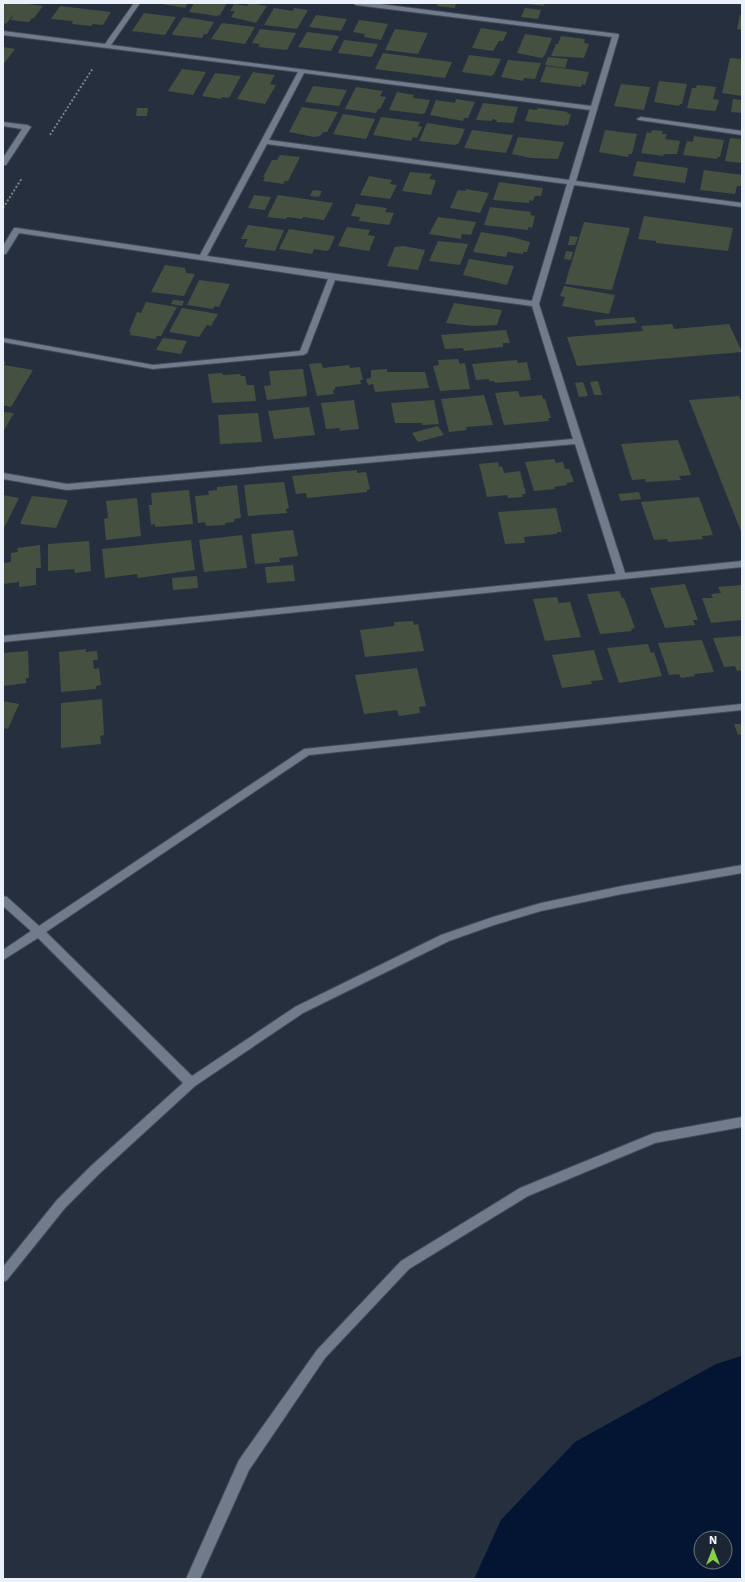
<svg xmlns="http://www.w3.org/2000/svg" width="745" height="1582" font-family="'Work Sans',sans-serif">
	<rect width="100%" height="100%" fill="#262f3d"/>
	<!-- water -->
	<path fill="#031533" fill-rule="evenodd" d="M742 1356V1579H474L501 1520 575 1442 716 1364ZM701 1538H725V1562H701Z"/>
	<!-- building -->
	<g fill="#465040">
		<path d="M3 3H21L43 6 34 18H32L29 22 10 20 13 16 8 15 12 16 6 24 3 23Z"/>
		<path d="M156 3H188L185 8Z"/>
		<path d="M194 3H227L220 15 217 16 189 12Z"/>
		<path d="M249 3 267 6 256 23 231 17 235 11H230L234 4 247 6Z"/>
		<path d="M438 3H456L455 8 437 6Z"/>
		<path d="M527 3H545L544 6 527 4Z"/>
		<path d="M60 6 111 12 103 25 93 24 91 26 72 24 73 21 51 19Z"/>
		<path d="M274 8 293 11 294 8 308 10 297 29 264 25Z"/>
		<path d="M525 8 541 10 538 19 521 17Z"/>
		<path d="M144 13 176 17 165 35 132 31Z"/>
		<path d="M316 15 347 19 341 31 309 27Z"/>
		<path d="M740 15H742V30L737 29Z"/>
		<path d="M183 17 214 22 207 34H204L202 38 173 35 172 34Z"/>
		<path d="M359 20 388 24 381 40 364 37 365 34 353 32Z"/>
		<path d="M222 23 255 27 245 44 211 39Z"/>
		<path d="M481 28 507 32 503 41H499L493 51 472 48Z"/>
		<path d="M260 29 296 33 287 50 258 47 260 44 252 43Z"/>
		<path d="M395 29 428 33 418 54 385 50Z"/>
		<path d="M307 32 339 36 331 51 298 47Z"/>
		<path d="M525 34 552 38 545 55 542 58 517 53Z"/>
		<path d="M561 36 585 39 584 43 589 44 584 58 551 56 556 44H558Z"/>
		<path d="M344 40 378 44 372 57 338 53Z"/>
		<path d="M3 47 15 49 3 65Z"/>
		<path d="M383 53 452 62 445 78 375 69Z"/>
		<path d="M469 55 501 59 494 74 491 76 462 72Z"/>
		<path d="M548 57 568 59 565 68 545 65Z"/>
		<path d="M730 58 742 59V96L722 93Z"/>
		<path d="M508 60 541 63 535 79 524 78 523 81 501 77Z"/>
		<path d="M546 66 589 72 585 85 582 84 581 87 540 82Z"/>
		<path d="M182 69 206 72 193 95 168 91Z"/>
		<path d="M253 72 275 75 270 84 276 85 265 104 237 99Z"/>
		<path d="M215 73 241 76 229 98 222 97 221 99 202 96Z"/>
		<path d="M659 81 687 84 682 104H680L679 106 654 102Z"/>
		<path d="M621 84 650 87 644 110 614 106Z"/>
		<path d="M697 85 716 87 713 99 719 100 716 110 714 111 687 108 692 88H696Z"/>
		<path d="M313 86 347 90 339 106 305 102Z"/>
		<path d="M356 87 383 91 380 96 386 97 380 109H378L376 113 345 109Z"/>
		<path d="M397 92 414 95 413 98 430 100 425 113 422 114 389 110Z"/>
		<path d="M456 99 475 102 468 118H464L463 121 430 115 436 100 455 103Z"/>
		<path d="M733 99 742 100V113L731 112Z"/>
		<path d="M483 103 518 107 513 123 496 122 497 120 492 119V121L476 120Z"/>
		<path d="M302 107 338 112 327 132H323L320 136 314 137 289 132Z"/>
		<path d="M137 108H148L147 116H136Z"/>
		<path d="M538 108 568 112 567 114H571L568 125 565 124V126L525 121 529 109 537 110Z"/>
		<path d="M343 114 375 119 366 139 333 134Z"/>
		<path d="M381 117 420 122 418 126 422 127 417 138 413 137 411 141 373 135Z"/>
		<path d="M427 123 465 129 459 143 455 145 419 141Z"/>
		<path d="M472 130 513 135 506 153 464 148Z"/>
		<path d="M605 130 637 134 632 154H629L628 157 599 152Z"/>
		<path d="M652 130 663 131 662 134H667L665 139 680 141 677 154H664L663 156 641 153 647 132 651 133Z"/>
		<path d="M694 136 724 140 720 157H718L717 159 683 155 687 141 693 142Z"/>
		<path d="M518 137 564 142 558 159 531 158 512 154Z"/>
		<path d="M730 138 742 139V163L725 161Z"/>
		<path d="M280 155 300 157 288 181H285L283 184 263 181 265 177H263L272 160H277Z"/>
		<path d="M637 161 688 168 685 183 633 176Z"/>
		<path d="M704 170 742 175V186H737L735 194 700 190Z"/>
		<path d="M410 172 432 174 429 179 436 180 431 195 402 191Z"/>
		<path d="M369 176 392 180 390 184 397 185 390 199 360 195Z"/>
		<path d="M499 182 543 188 541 196H535L533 201 529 200V203L493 200Z"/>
		<path d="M466 189 489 193 480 213 450 208 458 190 466 191Z"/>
		<path d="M313 190 322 191 319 197 310 196Z"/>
		<path d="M254 195 271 197 265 210 248 208Z"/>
		<path d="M278 195 333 203 324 220 303 217 302 219 287 217 286 219 267 217Z"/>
		<path d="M356 204 387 208 385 212 394 213 389 225 359 221 360 217 351 216Z"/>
		<path d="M490 207 531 212 530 215 535 216 532 228 528 227V230L484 225Z"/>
		<path d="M644 216 733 228 728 251 656 243V241L638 239Z"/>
		<path d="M438 217 476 222 471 235 462 234 461 239 429 234Z"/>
		<path d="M584 222 630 228 612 290 565 284Z"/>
		<path d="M248 225 284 230 275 251 244 247 248 239H241Z"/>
		<path d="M347 227 370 230 368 235 375 236 369 251 338 246Z"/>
		<path d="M289 229 335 236 329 250 326 251 314 249 312 254 279 249Z"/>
		<path d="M481 232 512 237 530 242 527 252H523V254L508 252 506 257 473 252Z"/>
		<path d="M570 236 578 237 575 245H568Z"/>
		<path d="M438 241 468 244 460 265 429 261Z"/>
		<path d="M403 246 425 250 418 270 387 266 395 247Z"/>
		<path d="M566 251 573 252 571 260 564 259Z"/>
		<path d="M469 259 514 266 507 285 463 275Z"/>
		<path d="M165 265 185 268 186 273 195 274 184 296 151 292Z"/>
		<path d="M199 280 230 284 219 307 215 306 213 309 187 305Z"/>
		<path d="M564 286 615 295 609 314 562 306 565 297 560 296Z"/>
		<path d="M173 300 184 301 182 306 171 304Z"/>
		<path d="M146 302 177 307 161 336H157L156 339 130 335 131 332H129L137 312 141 313Z"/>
		<path d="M454 303 502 310 497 325 473 326 446 323Z"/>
		<path d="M182 308 218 314 211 326 207 325 199 337 169 332Z"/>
		<path d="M634 317 637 323 596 326 594 320Z"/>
		<path d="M672 324 674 329 729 324 742 352 577 366 567 337 643 331 641 326Z"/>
		<path d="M506 330 510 343H503V347L464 351 463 348 445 349 441 335Z"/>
		<path d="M163 338 187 341 181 354 156 350Z"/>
		<path d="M458 359 460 364 465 363 470 389 440 391 433 366 439 365 438 360Z"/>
		<path d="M517 360 518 363 527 362 531 380 495 383 494 381H489V379L476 380 472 364Z"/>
		<path d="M3 361 6 362 4 365 33 370 11 407 3 405Z"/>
		<path d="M321 363 323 368 349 365 350 368 360 367 363 380H360L361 384 335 387V390H333L334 394 317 396 309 364Z"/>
		<path d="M303 369 307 394 306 396 267 400 264 386 271 385 269 371Z"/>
		<path d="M387 369V372H425L429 388 375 392 373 384 368 385 366 379 371 378V370Z"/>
		<path d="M222 373 223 375 240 374 241 376H245L247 385H254L256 401 212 403 208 374Z"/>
		<path d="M598 381 602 395H594L590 382Z"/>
		<path d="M583 382 588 396 579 397 575 383Z"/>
		<path d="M518 391 520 397 542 395 543 399H545L551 418H548L549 421 504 425 495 393Z"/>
		<path d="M484 395 493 425 466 427 467 430 449 432 441 399Z"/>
		<path d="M739 396 742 404V534L689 400Z"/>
		<path d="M354 400 359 429 340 431 339 428 326 429 321 403Z"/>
		<path d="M434 400 439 424 422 425V423H395L391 403Z"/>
		<path d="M309 407 315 435 274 439 268 411Z"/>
		<path d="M3 412 14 413 3 432Z"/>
		<path d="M258 413 262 442 220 444 218 415Z"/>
		<path d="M438 426 444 435 418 442 412 433Z"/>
		<path d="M678 440 691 475 679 476 681 480 646 482 645 479 632 480 621 444Z"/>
		<path d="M554 459 556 463 563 462 565 469H569L574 482 566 483 567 485 554 487 555 489 534 491 525 462Z"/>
		<path d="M498 462 499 467 502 466 504 473 520 471 526 494H522L523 497 508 498 507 495 487 497 479 464Z"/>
		<path d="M357 470V473L366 472 370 489 367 490V492L307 498 306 493 296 494 292 476Z"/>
		<path d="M284 482 289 508 286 509 287 513 248 516 244 485Z"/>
		<path d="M237 485 241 518 234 519V522L225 523V525L206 526 205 522 198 523 195 496 209 495 208 491 217 490V487Z"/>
		<path d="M189 490 193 524 155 527V524L151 525 149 505H152L151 493Z"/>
		<path d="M639 492 641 499 621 501 618 494Z"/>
		<path d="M3 495 19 498 3 530Z"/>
		<path d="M32 496 68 500 56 528 20 524Z"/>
		<path d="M699 497 713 535 702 536 703 539 668 542 667 539 654 540 641 502Z"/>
		<path d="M137 498 141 536 106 540 104 519 108 518 106 501Z"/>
		<path d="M556 508 562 532H557V534L524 537 525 543 505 544 498 512Z"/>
		<path d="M293 530 298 556 279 558 280 562 255 564 251 534Z"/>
		<path d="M242 535 247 568 204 572 199 540Z"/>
		<path d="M191 540 195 570 138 578 137 574 105 578 102 549Z"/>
		<path d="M89 541 91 571 75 573 74 569 48 571V544Z"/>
		<path d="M40 545 41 568H36V585L19 587V582L3 584 4 563 11 562V553L18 552 17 548Z"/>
		<path d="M293 565 295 581 267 583 265 567Z"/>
		<path d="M197 576 198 588 173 590 172 578Z"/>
		<path d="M685 584 698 620H693L695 625 665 628 650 588Z"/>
		<path d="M741 585 742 620 711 623 702 598H713L711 594 721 593 718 587Z"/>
		<path d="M619 591 622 598H624L635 628 631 629 632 631 600 634 587 594Z"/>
		<path d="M557 597 559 603 570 602 581 637 545 641 533 599Z"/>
		<path d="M413 621 414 625 418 624 424 651 365 657 360 630 394 626V622Z"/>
		<path d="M742 636V670L737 671 735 666 724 667 713 638Z"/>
		<path d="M702 640 714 672 694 674 695 676 681 678 679 674 669 675 658 643Z"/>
		<path d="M648 644 651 653 654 652 662 676 619 683 607 648Z"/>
		<path d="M86 649V652L97 651 98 660H93L94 669 99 668 101 685 96 686V689L61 692 59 652Z"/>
		<path d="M594 650 603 680 591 681 592 684 562 688 552 655Z"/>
		<path d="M28 651 29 678H26V683L3 686V653Z"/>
		<path d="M417 668 426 706 419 707 420 713 399 716 397 710 364 714 355 675Z"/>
		<path d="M102 699 104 735 100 736 101 744 61 748V703Z"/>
		<path d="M3 701 19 704 8 729 5 728 3 734Z"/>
		<path d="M734 724H742V734L738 735Z"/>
	</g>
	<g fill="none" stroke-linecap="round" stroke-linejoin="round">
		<defs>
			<g id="minor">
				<path d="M134 3H140L111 45 591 106 612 37 356 5 353 3H372L618 34 619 35 576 181 742 203V207L574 185 539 304 625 573 742 561V567L3 642V636L616 574 575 444 67 490 3 479V473L67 484 573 439 532 306 335 280 307 353 303 355 153 369 3 342V338L153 365 300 351 328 279 19 233 6 254H3V246L14 228H17L200 255 298 72 3 35V31L105 44ZM304 73 590 110 569 180 269 140ZM267 144 567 184 532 301 207 256Z"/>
				<path d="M641 117 742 131V135L639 120 637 119Z"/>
				<path d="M3 122 27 125 31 127 6 165H3V158L22 129 3 126Z"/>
				<path d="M742 704V710L309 755 46 932 192 1076 295 1007 441 935 493 917 541 903 622 886 742 865V873L622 894 541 911 494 925 449 941 303 1013 195 1086 99 1174 65 1208 7 1280 3 1282V1267L57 1200 91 1166 183 1083 38 938 3 960V950L31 931 3 906V896L7 897 39 926 304 749Z"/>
			</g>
			<path id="tertiary" d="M742 1117V1127L655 1143 528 1196 409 1269 325 1358 249 1470 200 1579H186L239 1460 317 1350 401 1261 520 1188 654 1133Z"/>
		</defs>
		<!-- minor casing -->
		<use href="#minor" stroke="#444b57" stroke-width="2"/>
		<!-- tertiary casing -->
		<use href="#tertiary" stroke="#444b57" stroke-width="2"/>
		<!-- path -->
		<g stroke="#7a828e" stroke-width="2" stroke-dasharray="2 2" stroke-linecap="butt">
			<path d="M50 135 93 68"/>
			<path d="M3 208 22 178"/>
		</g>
		<!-- minor -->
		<use href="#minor" fill="#707b8c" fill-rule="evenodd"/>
		<!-- tertiary -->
		<use href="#tertiary" fill="#707b8c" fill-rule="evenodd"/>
	</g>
	<!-- border -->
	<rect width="745" height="1582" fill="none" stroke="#ebf1fa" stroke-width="8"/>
	<!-- north arrow -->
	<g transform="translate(713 1550)"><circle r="19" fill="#1c2533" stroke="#6f7783"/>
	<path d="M0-3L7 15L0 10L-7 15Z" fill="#85cf4c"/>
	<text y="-6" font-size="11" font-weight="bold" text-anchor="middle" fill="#ebf1fa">N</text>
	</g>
</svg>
